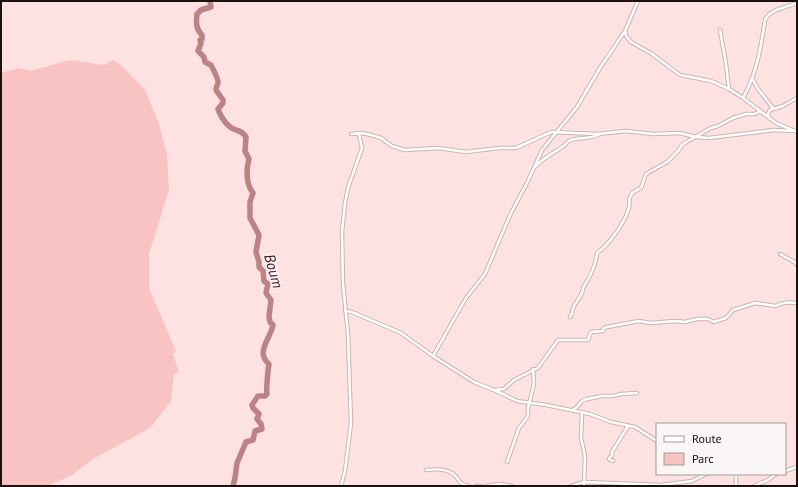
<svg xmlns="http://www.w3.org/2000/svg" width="798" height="487" font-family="'PT Sans',sans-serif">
	<rect width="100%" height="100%" fill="#fee2e2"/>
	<!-- green -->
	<path fill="#f9c3c3" d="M70 60 104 65 113 60 122 66 145 90 158 121 167 154 169 190 149 254V288L176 351 173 354 179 372 174 374 171 401 150 428 93 459 72 475 47 486H1V73L18 68 30 71Z"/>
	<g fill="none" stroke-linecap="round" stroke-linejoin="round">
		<!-- river -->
		<path stroke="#bb8385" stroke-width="5.5" d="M210 1 211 7 201 10 197 14C196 23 196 29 202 35V39L200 40 201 43 198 51 204 57 205 62 211 65C213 69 219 80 218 83 217 86 216 87 216 90L223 100V103L218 109C221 117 227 127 236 130 240 131 243 132 246 137L245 151 249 159C246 170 246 184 253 193L250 202V218L259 235 256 252 259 262V267L263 271 264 281 268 284 266 293 271 300 269 317 270 322 273 325C270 340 255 352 269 364 268 370 266 389 267 394L265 396H258L252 405 253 408 259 414 257 419 261 424 262 429 255 431 253 440 246 442 237 463 235 478 233 486"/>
		<defs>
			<g id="minor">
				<path d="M638 1 625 31 626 36 631 42 652 54 680 75 711 81 729 89 743 98 776 123 797 132"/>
				<path d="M720 30 726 64 729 89"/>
				<path d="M752 78 758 89 773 108"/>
				<path d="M743 98C757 73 761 47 765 20 770 9 787 7 797 3"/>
				<path d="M769 118 768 114 770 110 783 106 797 98"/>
				<path d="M351 134 362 133 371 135 381 138 392 146 405 150 438 148 466 152 499 148H516L551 132 598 134 626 131 653 134 679 133 696 137 709 138 774 130 793 131"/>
				<path d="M534 168C539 161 555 152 562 147 565 146 567 142 569 141 579 136 591 140 600 134"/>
				<path d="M780 254 796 263 797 265"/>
				<path d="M345 311 352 312 401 333 433 356 474 382 496 391 507 396 517 401 546 405 590 414 611 422 635 427 657 441"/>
				<path d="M570 317 572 314C571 304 583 298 583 288 590 278 596 264 597 253 609 245 626 221 629 207 630 203 628 199 631 195 633 191 638 190 641 188L646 174 667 162 679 150 682 145 688 141 711 128 718 126 733 118 746 114H755L760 111"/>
				<path d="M433 356 466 298 485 274 510 215 527 183 542 150 577 107 600 68 625 31"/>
				<path d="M495 390 504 389 514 380 538 368 558 340H588L591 332 603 331 604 328 607 327 639 321 650 323 675 321 685 322 697 319H708L714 322 726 318 733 310 755 303 776 306C782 302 790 302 797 303"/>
				<path d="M572 410 576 408 582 401 587 399 602 396H613L621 394 637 393"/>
				<path d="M582 413 581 438 585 456 584 486"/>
				<path d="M613 461 609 459 610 457 612 456V452L628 426"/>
				<path d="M507 462 519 428 528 416V408L534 384 533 369"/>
				<path d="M426 470C434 469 445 469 452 473 460 478 457 484 469 486"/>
				<path d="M785 471 797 467"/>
				<path d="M341 486 345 471 351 423 348 334 343 284 342 232 345 203 348 188 362 148 359 134"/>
				<path d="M476 486H481"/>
				<path d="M486 486 499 484 512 486"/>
				<path d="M571 486 584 482 661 485 692 481 706 474"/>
				<path d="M736 486V474"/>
				<path d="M754 486 768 480 776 474"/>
			</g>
		</defs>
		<!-- minor casing -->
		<use href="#minor" stroke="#ccb2b2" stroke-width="4.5"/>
		<!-- minor -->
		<use href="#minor" stroke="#fff" stroke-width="2.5"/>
	</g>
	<g text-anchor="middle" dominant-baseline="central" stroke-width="3" stroke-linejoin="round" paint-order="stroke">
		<!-- water labels -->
		<g font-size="15" font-style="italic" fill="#510c18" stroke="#fbf6f6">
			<text transform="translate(274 271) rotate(74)">Boum</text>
		</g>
	</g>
	<!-- border -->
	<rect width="798" height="487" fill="none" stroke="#1a1111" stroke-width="4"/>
	<!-- legend -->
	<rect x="656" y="423" width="130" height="52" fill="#fbf6f6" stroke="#a19a9a"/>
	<rect x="664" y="436" width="20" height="6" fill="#ffffff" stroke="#a19a9a"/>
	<text x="692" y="443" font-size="12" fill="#1a1111">Route</text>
	<rect x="664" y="453" width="20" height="12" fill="#f9c3c3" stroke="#a19a9a"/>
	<text x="692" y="463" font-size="12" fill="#1a1111">Parc</text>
</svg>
